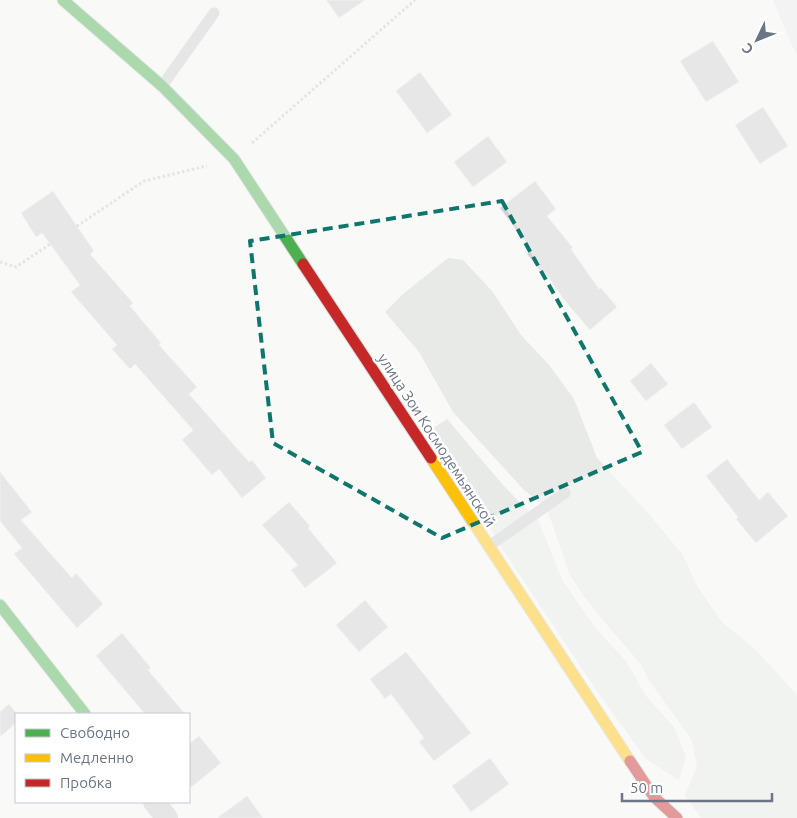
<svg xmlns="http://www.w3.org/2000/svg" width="797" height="818" font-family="Ubuntu,sans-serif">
	<rect width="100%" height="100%" fill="#f9f9f8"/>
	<!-- built -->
	<path fill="#e9eaeb" d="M773 0H797V57Z"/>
	<!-- green -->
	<g fill="#e7eae6">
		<path d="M448 258 463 260 492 291 521 335 549 365 574 399 597 458 647 512 683 555 697 586 722 622 756 650 797 695V818H701L685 795 697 766 692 740 650 682 640 663 601 618 583 595 570 575 547 509 523 489 453 412 419 352 385 312 403 294Z"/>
		<path d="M447 419 503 485 539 522 562 580 597 630 626 661 646 696 674 727 686 757 679 780 646 759 599 694 505 553 432 429Z"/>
	</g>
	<!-- building -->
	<g fill="#d0d1d3" stroke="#e8e8e8">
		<path d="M326 0H365L339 18Z"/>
		<path d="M713 41 739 82 706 102 680 61Z"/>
		<path d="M420 72 452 115 427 133 396 91Z"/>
		<path d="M763 107 788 146 760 164 735 125Z"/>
		<path d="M488 136 507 162 473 187 454 162Z"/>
		<path d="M535 181 556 209 547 216 573 248 571 249 599 289 601 288 617 307 590 330 565 301 544 271 542 272 527 254 532 250 500 208Z"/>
		<path d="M53 191 94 251 90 254 133 303 130 306 161 343 159 345 197 387 189 394 249 462 252 460 266 478 242 498 219 469 212 475 182 440 193 430 135 364 130 369 112 349 117 345 71 292 80 285 42 233 36 237 21 213Z"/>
		<path d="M651 363 668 384 646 401 630 381Z"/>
		<path d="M694 402 712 427 682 449 664 425Z"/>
		<path d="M727 459 759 500 768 492 788 516 756 543 736 519 738 517 706 476Z"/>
		<path d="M0 472 32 512 21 520 72 578 76 573 103 604 77 628 14 554 22 548 0 521Z"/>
		<path d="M289 502 310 526 308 528 337 563 305 588 291 570 298 565 262 525Z"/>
		<path d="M365 600 388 627 359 652 336 625Z"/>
		<path d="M122 633 151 668 148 670 185 714H145L96 656Z"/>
		<path d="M406 652 471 733 434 761 419 742 424 738 391 694 385 699 370 679Z"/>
		<path d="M9 704 16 713V723L0 737V712Z"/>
		<path d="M199 736 221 763 189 789V744Z"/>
		<path d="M490 758 509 784 471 812 452 786Z"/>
		<path d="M247 796 263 818H217Z"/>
	</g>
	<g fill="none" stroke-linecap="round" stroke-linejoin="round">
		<defs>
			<g id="fast">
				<path d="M63 0 162 86 234 159 303 264"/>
				<path d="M0 605 85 714"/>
			</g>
			<path id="slow" d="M431 458 630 761"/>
			<g id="jam">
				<path d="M303 264 431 458"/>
				<path d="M630 761 654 797 677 818"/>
			</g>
		</defs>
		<!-- fast casing -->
		<use href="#fast" stroke="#d6d6d7" stroke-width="13"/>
		<!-- slow casing -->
		<use href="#slow" stroke="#d6d6d7" stroke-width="13"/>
		<!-- jam casing -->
		<use href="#jam" stroke="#d6d6d7" stroke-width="13"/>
		<!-- path -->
		<g stroke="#cbcccd" stroke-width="3" stroke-dasharray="2.5 2.5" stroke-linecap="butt">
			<path d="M252 143 415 0"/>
			<path d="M0 262 16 267 144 181 207 166"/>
		</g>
		<!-- lane -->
		<g stroke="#ceced0" stroke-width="11">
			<path d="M162 86 214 13"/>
			<path d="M489 546 565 493"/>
		</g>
		<!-- street -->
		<path stroke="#ceced0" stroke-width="22" d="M154 802 167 818"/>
		<!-- fast -->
		<use href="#fast" stroke="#4caf50" stroke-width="11"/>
		<!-- slow -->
		<use href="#slow" stroke="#ffc107" stroke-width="11"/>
		<!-- jam -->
		<use href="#jam" stroke="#c62828" stroke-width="11"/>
	</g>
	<!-- marked area -->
	<path d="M0 0H797V818H0ZM502 201 642 452 442 538 273 443 250 241Z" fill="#f9f9f8" fill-opacity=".55" fill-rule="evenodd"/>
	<path fill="none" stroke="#0f766e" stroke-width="4" stroke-dasharray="10 6" stroke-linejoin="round" d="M502 201 642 452 442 538 273 443 250 241Z"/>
	<g text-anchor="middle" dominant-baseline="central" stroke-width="5" stroke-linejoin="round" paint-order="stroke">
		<!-- street labels -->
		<g font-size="15" fill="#6b7586" stroke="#fff">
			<text transform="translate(437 440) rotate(57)">улица Зои Космодемьянской</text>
		</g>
	</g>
	<!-- legend -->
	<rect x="15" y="713" width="175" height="90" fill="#ffffff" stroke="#c4c8cf"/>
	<rect x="25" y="729" width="25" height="8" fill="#4caf50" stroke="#c4c8cf"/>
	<text x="60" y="738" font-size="15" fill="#6b7586">Свободно</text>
	<rect x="25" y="754" width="25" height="8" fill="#ffc107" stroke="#c4c8cf"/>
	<text x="60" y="763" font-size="15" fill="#6b7586">Медленно</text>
	<rect x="25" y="779" width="25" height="8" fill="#c62828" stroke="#c4c8cf"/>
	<text x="60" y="788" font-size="15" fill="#6b7586">Пробка</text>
	<!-- north arrow -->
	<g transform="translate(757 40) rotate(227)" stroke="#ffffff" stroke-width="4" paint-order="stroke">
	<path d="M0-4L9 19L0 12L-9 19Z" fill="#6b7586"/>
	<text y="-8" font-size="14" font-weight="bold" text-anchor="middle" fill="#6b7586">С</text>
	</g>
	<!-- scale -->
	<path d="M622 793v8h150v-8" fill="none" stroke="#6b7586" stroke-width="2.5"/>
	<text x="630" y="793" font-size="15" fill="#6b7586" stroke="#ffffff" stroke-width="4" paint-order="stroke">50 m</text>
</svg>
